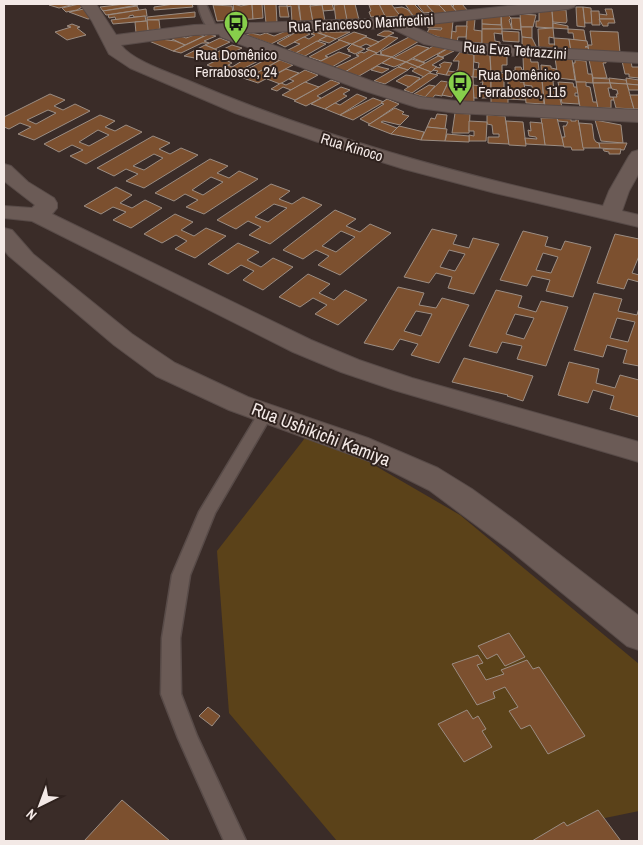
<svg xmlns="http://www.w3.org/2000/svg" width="643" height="845" font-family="'Archivo Narrow',sans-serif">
	<rect width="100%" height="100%" fill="#3a2c28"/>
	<!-- green -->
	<path fill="#5b4219" d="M312 429 460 515 639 664V811L571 825 578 841H337L229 713 217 551Z"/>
	<!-- building -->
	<g fill="#7c502f" stroke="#9b8d83" fill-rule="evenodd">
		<path d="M55 4H75L59 8 49 5Z"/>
		<path d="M79 4 82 7 77 10 66 12 62 8Z"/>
		<path d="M125 4 138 5 103 11 100 7Z"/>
		<path d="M174 4H192L193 7 154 10V7Z"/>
		<path d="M233 4 241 6 252 4 253 19 235 20Z"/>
		<path d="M252 4H262L263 18 253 19Z"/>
		<path d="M264 4H276L277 23H266Z"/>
		<path d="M287 4H298L301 22H292L291 6 287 7Z"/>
		<path d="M299 4H310L313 22H301Z"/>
		<path d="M322 4H332L334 10 323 11Z"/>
		<path d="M343 4H355L359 20H347Z"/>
		<path d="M344 4 347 20 336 21 334 5Z"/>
		<path d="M379 4H391L401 16 385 17Z"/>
		<path d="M379 4 385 16 371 17 369 12 371 11 369 5Z"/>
		<path d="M405 4H414L425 15 414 17Z"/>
		<path d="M417 4H426L433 12 424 13Z"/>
		<path d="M426 4 440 5 446 13 435 14Z"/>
		<path d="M438 4H450L457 12 447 13Z"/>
		<path d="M452 4H462L468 11 457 12 452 6H454Z"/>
		<path d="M213 5 232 6 234 20 217 21Z"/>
		<path d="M322 5 325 21 313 22 310 6Z"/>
		<path d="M137 6 139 10 106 15 103 11Z"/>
		<path d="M279 6H287L289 17H280Z"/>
		<path d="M402 7 407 9 414 17 402 18 394 8Z"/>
		<path d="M576 7H583L585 27 577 26Z"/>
		<path d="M583 7 591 8 592 23H585Z"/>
		<path d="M84 9 92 18 88 19 69 12Z"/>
		<path d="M146 9 147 16 134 17 133 15 129 16V18L116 20 115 17 109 18 108 15Z"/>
		<path d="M605 9H612L614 19H599V14L607 15Z"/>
		<path d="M539 10H552L553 28 536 27V21H539Z"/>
		<path d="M552 10H566L567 21 566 23 553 22Z"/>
		<path d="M591 11H599L600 25H592Z"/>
		<path d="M195 12V17L147 20V17Z"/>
		<path d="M511 14 509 16 511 18 509 20 512 29H502L501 15Z"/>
		<path d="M520 14 536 15 533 27H521Z"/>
		<path d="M501 15V25L482 24V18Z"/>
		<path d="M145 16 146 21 113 24 111 20Z"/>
		<path d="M511 18H520L521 30 512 29Z"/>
		<path d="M475 19 474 30 482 31V43L466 42 467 20Z"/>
		<path d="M599 19H614L615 23H608V26H603Z"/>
		<path d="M147 20H159L160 29 148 31Z"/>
		<path d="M147 21 148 31 136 33 135 22Z"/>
		<path d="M453 21 451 41 427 33 429 29 441 30 442 28H428V24Z"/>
		<path d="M553 23 568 26V29L553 28Z"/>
		<path d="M72 24 80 27 77 28 86 35 67 40 55 32 71 27 67 26Z"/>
		<path d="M482 24 501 25 502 29H482Z"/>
		<path d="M456 26H467L466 37H458L457 43 451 41 452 31 456 32Z"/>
		<path d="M521 27H532V38L522 37Z"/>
		<path d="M553 28 554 38 549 37V44H555V50L539 49 538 29Z"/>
		<path d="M308 29H321L320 32H350L336 39Z"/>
		<path d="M482 29H502V34L494 33 495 41 500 42V47L482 46Z"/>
		<path d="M568 29 584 30 586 41 574 40 573 33H568Z"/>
		<path d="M300 30 310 34 285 47 277 43Z"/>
		<path d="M286 31 293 33 271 44 246 35 251 33 260 35 266 33 274 36Z"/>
		<path d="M384 31H389L394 33 386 37 377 35Z"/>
		<path d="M502 31 519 32V42L503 41Z"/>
		<path d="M590 31 618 32 620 53 589 52 588 45H592Z"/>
		<path d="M315 32 327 36 296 53 288 50 300 44 294 42 304 37 309 39 315 35 311 34Z"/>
		<path d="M354 32 367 36 352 44 338 40Z"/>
		<path d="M197 34 204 36 185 45 170 38 180 36 186 38Z"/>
		<path d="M209 34 216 36 204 41 209 43H202L181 53 173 51Z"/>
		<path d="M327 36 336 39 329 43 319 40Z"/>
		<path d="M389 36 398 38 377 53 366 49Z"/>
		<path d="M366 37 379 42 371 46 366 44 360 47 352 44Z"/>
		<path d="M409 37 421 40 392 57 380 54 382 53 380 52Z"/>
		<path d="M522 37 532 38 537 48 522 47Z"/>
		<path d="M220 38 230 42 215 49 205 45Z"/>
		<path d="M554 38 569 39 571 51 555 50Z"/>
		<path d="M161 39 175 41 185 45 173 51 149 41Z"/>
		<path d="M569 39 587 41 588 46 585 47H588L589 52 571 51Z"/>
		<path d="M340 40 350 44 325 56 328 57 321 61 309 57Z"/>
		<path d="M317 41 326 44 305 56 296 53Z"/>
		<path d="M352 44 354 45 365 49 355 54 348 51 350 50 347 49Z"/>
		<path d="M205 45 217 50 213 52 209 51 199 55 203 57 200 59 184 56Z"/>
		<path d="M232 45 242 48 218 60 209 56Z"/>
		<path d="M417 45 429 48 406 62 393 58Z"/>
		<path d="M435 45 446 49 423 62 413 58Z"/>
		<path d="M447 49 454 51 442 57 437 55Z"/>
		<path d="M369 50 377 53 345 72 334 68 359 56 356 55 361 52 364 53Z"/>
		<path d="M339 52 351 56 332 67 319 62Z"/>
		<path d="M460 52 474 55 473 77 446 75 448 71 456 72 458 69 459 61H453Z"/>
		<path d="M474 53 490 55 491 78 473 77 474 69 478 70 479 63 474 62Z"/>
		<path d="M375 54 392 57 359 76 345 72Z"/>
		<path d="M252 55 262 59 231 75 219 70 228 65 232 67Z"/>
		<path d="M490 55 507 56V65H502V72L491 71Z"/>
		<path d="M268 56 280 60 255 74 250 72 248 73 252 75 246 79 233 73 243 69 246 70 263 61 260 60Z"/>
		<path d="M438 56 444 58 432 65 437 67 431 72 418 67Z"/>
		<path d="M392 57 393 58 406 62 394 67 382 63Z"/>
		<path d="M523 57H530L531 62H538L539 70H536V76L542 77V80H524Z"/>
		<path d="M221 58 232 63 219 70 207 65Z"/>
		<path d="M555 58 572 59 575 80 558 78Z"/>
		<path d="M412 59 425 63 418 67 406 62Z"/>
		<path d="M280 60 293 65 258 83 246 79Z"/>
		<path d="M575 60 586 61 588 74H592L593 83 576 82 573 63H575Z"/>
		<path d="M589 60 606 61V63H603L607 78H593Z"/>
		<path d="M622 61H631L632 67H639V78L629 77V74H625Z"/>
		<path d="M406 62 418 67 416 69 411 67 408 70 398 67Z"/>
		<path d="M444 62 452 63 446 75 436 73 438 71 433 70 436 67 440 68 441 66 439 65Z"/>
		<path d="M541 65 551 66V68L556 69 557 74 551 73 552 77H558V81L542 80Z"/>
		<path d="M377 66 384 68 389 69 382 73 371 70Z"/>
		<path d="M398 67 408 70 385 84 374 81Z"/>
		<path d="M418 67 426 70 431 72 424 77 412 71Z"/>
		<path d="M515 67H521L522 70H524V80L509 79 508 70 515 71Z"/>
		<path d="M286 69 299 73 280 84 267 79Z"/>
		<path d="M305 70 318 75 291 90 283 87 277 91 271 89 281 83 286 85 294 81 289 79Z"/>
		<path d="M491 71 507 74 508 79 491 78Z"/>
		<path d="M429 73 438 75 412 93 404 90Z"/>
		<path d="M406 75 413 76 420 78 409 87 396 81Z"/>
		<path d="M458 76 473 77 474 102 458 101V95L462 96V83H458Z"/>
		<path d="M480 78H491V98H474L473 85 482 86 483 82H480Z"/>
		<path d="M491 78 504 79V98H508V105L491 104Z"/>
		<path d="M593 78 610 79V83H593Z"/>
		<path d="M609 78 626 80 627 84 610 83Z"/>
		<path d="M626 78 639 80V85L627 84Z"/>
		<path d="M508 79H520V82H524L526 100 508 99Z"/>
		<path d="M331 80 340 83 317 96 321 98 306 106 294 101Z"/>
		<path d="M524 80H542L544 104 526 103 525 92H532V86L524 85Z"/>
		<path d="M542 80 553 81 554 91H558L562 107H545Z"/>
		<path d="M441 81 448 82 442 96 435 95 431 100 423 98Z"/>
		<path d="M449 81 457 85 452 97 442 95Z"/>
		<path d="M305 82 319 87 295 100 282 95Z"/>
		<path d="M558 82 573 83 574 87H577L578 93H575V96H578L579 104 562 103Z"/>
		<path d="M576 82H586V86L590 87 593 102H597L598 108 580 107Z"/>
		<path d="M593 83H610L611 88H608L610 97H613L614 100H611V108H598Z"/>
		<path d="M610 83 627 84 634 109 616 108 613 97H617L616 94H618L617 90 612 89Z"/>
		<path d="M627 84 639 85V90H629Z"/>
		<path d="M429 85 435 86 425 97 414 94Z"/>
		<path d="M341 87 350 90 343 94 347 96 325 109 311 104Z"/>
		<path d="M50 94 65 100 54 106 63 110 75 104 90 111 34 140 18 134 31 127 20 123 9 129 4 127V117ZM48 110 56 113 36 124 27 120Z"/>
		<path d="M357 94 367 98 340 115 325 109 335 103 340 105Z"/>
		<path d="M630 95H639V109H634Z"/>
		<path d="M373 98 384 102 353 120 340 115Z"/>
		<path d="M387 99 399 104 370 124 360 119 384 104 381 103Z"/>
		<path d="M395 108 404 112 402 114 409 116 400 125 383 121 381 122 397 128 391 134 368 125Z"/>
		<path d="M455 113 470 114 469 133H452Z"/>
		<path d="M437 114 447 115 445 129 427 127 431 118 435 119Z"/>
		<path d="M100 115 115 121 105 127 115 131 126 125 142 132 86 164 70 156 83 150 72 145 59 152 44 144ZM98 130 109 135 89 146 79 142Z"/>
		<path d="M487 115 505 116 509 144 488 143V137H499V134H493L492 125 487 124Z"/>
		<path d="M541 118H557L564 146 545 145Z"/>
		<path d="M557 118 571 119V121H576V119H578L584 150H572L571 147H564L562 137H565L563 126H566L568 122 558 121Z"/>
		<path d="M595 120 621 125 623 143 601 141Z"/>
		<path d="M469 121 487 122 486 141H469V135L474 136V131H469Z"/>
		<path d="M506 121 523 122 526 146 509 145Z"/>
		<path d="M530 122 542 123 545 145 526 144 525 138 537 139 536 137 529 136 528 130 531 131Z"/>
		<path d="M579 123 592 124 594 139 596 142 599 143 600 148H583Z"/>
		<path d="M399 126 424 132 421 140 391 134Z"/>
		<path d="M427 127 447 129 445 141 421 140Z"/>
		<path d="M447 134 469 136V142L445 141Z"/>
		<path d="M153 136 170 143 159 149 170 154 181 148 198 155 144 188 126 181 138 174 126 169 114 176 97 168ZM154 154 163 158 144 170 133 166Z"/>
		<path d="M599 143H627L624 150 600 148Z"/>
		<path d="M603 149H621L620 154H609V152L604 151Z"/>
		<path d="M210 159 228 166 217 173 229 178 239 171 258 179 204 214 186 207 198 200 185 194 174 201 155 193ZM211 177 223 182 203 195 192 190Z"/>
		<path d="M271 184 290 191 279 199 292 204 303 197 322 205 270 244 249 235 261 227 248 221 236 229 217 220ZM274 204 287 208 268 222 255 217Z"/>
		<path d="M116 187 132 195 120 203 132 208 145 200 162 208 131 228 113 220 126 212 113 207 101 214 84 206Z"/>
		<path d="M335 210 356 219 346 226 360 232 370 224 391 233 340 275 318 265 329 256 316 250 303 259 283 250ZM341 231 355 237 336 252 322 246Z"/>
		<path d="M175 214 193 222 181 230 194 236 206 228 226 236 195 258 175 249 187 241 176 235 162 243 144 234Z"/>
		<path d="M432 229 457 235 453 244 469 248 473 238 499 244 474 294 448 288 452 277 436 273 429 283 404 277ZM449 250 465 254 455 271 440 267Z"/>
		<path d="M523 231 548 237 545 246 561 250 565 241 591 247 573 297 546 291 550 280 532 276 527 286 500 280ZM543 253 558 257 551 273 536 270Z"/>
		<path d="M615 234 639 239V256L632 273 639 275V282L628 279 624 289 597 283Z"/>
		<path d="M238 243 259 252 247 260 261 267 273 258 293 267 263 290 243 280 254 271 241 265 228 274 208 264Z"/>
		<path d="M308 274 330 284 319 293 334 300 345 290 367 300 338 325 315 314 327 305 313 298 300 307 279 297Z"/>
		<path d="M398 287 424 293 419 305 436 308 442 298 469 305 439 363 411 355 418 344 400 339 393 350 364 343ZM416 311 432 314 421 336 404 331Z"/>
		<path d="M496 290 522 296 518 307 536 312 541 301 568 307 546 366 517 359 522 346 502 342 497 353 469 346ZM515 314 534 318 524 339 506 334Z"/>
		<path d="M594 293 622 299 618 311 637 315 639 308V366L623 363 627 350 607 345 603 357 574 350ZM617 318 635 322 628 342 610 338Z"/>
		<path d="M464 358 533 376 523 401 507 396 508 395 452 382Z"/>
		<path d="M569 362 599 369 596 383 615 388 620 375 639 380V417L610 409 614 396 593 390 588 403 558 395Z"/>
		<path d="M509 633 525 657 505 666 497 654 487 659 478 646Z"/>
		<path d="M478 655 483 663 477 665 486 680 504 674 501 670 527 660 533 669 539 667 585 736 548 754 530 725 521 729 509 711 518 707 505 687 493 692 495 698 477 705 452 664Z"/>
		<path d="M208 707 220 716 212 726 199 716Z"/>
		<path d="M467 710 473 719 478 716 486 729 482 731 492 747 464 762 438 724Z"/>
		<path d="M122 800 170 841H84Z"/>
		<path d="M598 810 621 841H532L564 822 567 826Z"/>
	</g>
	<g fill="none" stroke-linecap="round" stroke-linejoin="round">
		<defs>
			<g id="service">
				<path d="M198 4H206L217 29 216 31 213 32C205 28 199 13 198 4Z"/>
				<path d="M266 408 271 409 273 413 215 513 190 575 180 638 181 694 197 736 246 841H224L178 738 161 694 162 638 172 575 199 512 261 409Z"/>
			</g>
			<g id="minor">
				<path d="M80 4H96L116 35 194 25 395 18 527 4H576L574 7 568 9 412 26 436 37 467 43 639 53V63L467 53 424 44 391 28 240 33 374 82 421 97 456 101 639 110V122L456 113 419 108 362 90 221 37 219 34 194 35 121 45C133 61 168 72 187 80 320 137 461 175 603 206L609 191 629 156 632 152 639 150V173L629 191 622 211 639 215V227L495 193 404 169 315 141 235 113 130 68 109 54 92 21Z"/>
				<path d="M4 164 11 166 28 182 54 198 57 203V208L52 214 311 340 359 360 412 378 639 442V462L394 390 341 372 293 352 32 221 4 218V206L32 208 35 205 4 181Z"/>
			</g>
			<path id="secondary" d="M4 228 12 230 33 254 132 334 175 363 248 397 368 438 438 468 472 489 516 521 639 616V650L627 646 511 551 429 490 377 464 229 410 156 376 114 345 9 256 4 250Z"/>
		</defs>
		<!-- service casing -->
		<use href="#service" stroke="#584b48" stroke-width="3"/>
		<!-- minor casing -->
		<use href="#minor" stroke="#584b48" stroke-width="2"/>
		<!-- secondary casing -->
		<use href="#secondary" stroke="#584b48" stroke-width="2"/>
		<!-- service -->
		<use href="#service" fill="#6b5b56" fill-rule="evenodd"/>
		<!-- minor -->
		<use href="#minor" fill="#6b5b56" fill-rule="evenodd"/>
		<!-- secondary -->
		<use href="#secondary" fill="#6b5b56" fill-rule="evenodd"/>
	</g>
	<!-- icons -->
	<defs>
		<symbol id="bus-pin" viewBox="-11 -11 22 30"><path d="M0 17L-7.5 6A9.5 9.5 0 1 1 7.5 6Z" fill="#87cf4b" stroke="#2f221e"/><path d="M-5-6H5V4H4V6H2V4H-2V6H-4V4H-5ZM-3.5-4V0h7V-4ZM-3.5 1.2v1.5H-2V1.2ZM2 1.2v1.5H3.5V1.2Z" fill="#111"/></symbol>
	</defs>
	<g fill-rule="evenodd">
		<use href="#bus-pin" x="222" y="9" width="28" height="38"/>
		<use href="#bus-pin" x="446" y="69" width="28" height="38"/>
	</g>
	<g text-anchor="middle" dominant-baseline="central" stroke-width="4" stroke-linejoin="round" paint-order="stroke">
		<!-- far-street labels -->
		<g font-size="15" fill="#f3e9e6" stroke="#2f221e">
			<text transform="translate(361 23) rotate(-3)">Rua Francesco Manfredini</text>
			<text transform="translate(515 50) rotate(4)">Rua Eva Tetrazzini</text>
			<text transform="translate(352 147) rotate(17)">Rua Kinoco</text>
		</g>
		<!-- far-poi labels -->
		<g font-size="15" fill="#f3e9e6" stroke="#2f221e">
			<text x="236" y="54">Rua Domênico<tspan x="236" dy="17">Ferrabosco, 24</tspan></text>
			<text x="478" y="74" text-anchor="start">Rua Domênico<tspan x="478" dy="17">Ferrabosco, 115</tspan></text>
		</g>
		<!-- street labels -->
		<g font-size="18" fill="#f3e9e6" stroke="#2f221e">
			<text transform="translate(321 434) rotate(21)">Rua Ushikichi Kamiya</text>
		</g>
	</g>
	<!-- border -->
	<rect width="643" height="845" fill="none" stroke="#f3e9e6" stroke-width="10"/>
	<!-- north arrow -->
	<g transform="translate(40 805) rotate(222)" stroke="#2f221e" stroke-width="4" paint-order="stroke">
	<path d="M0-4L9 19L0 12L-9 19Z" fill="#f3e9e6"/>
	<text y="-8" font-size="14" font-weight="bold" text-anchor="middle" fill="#f3e9e6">N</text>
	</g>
</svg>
